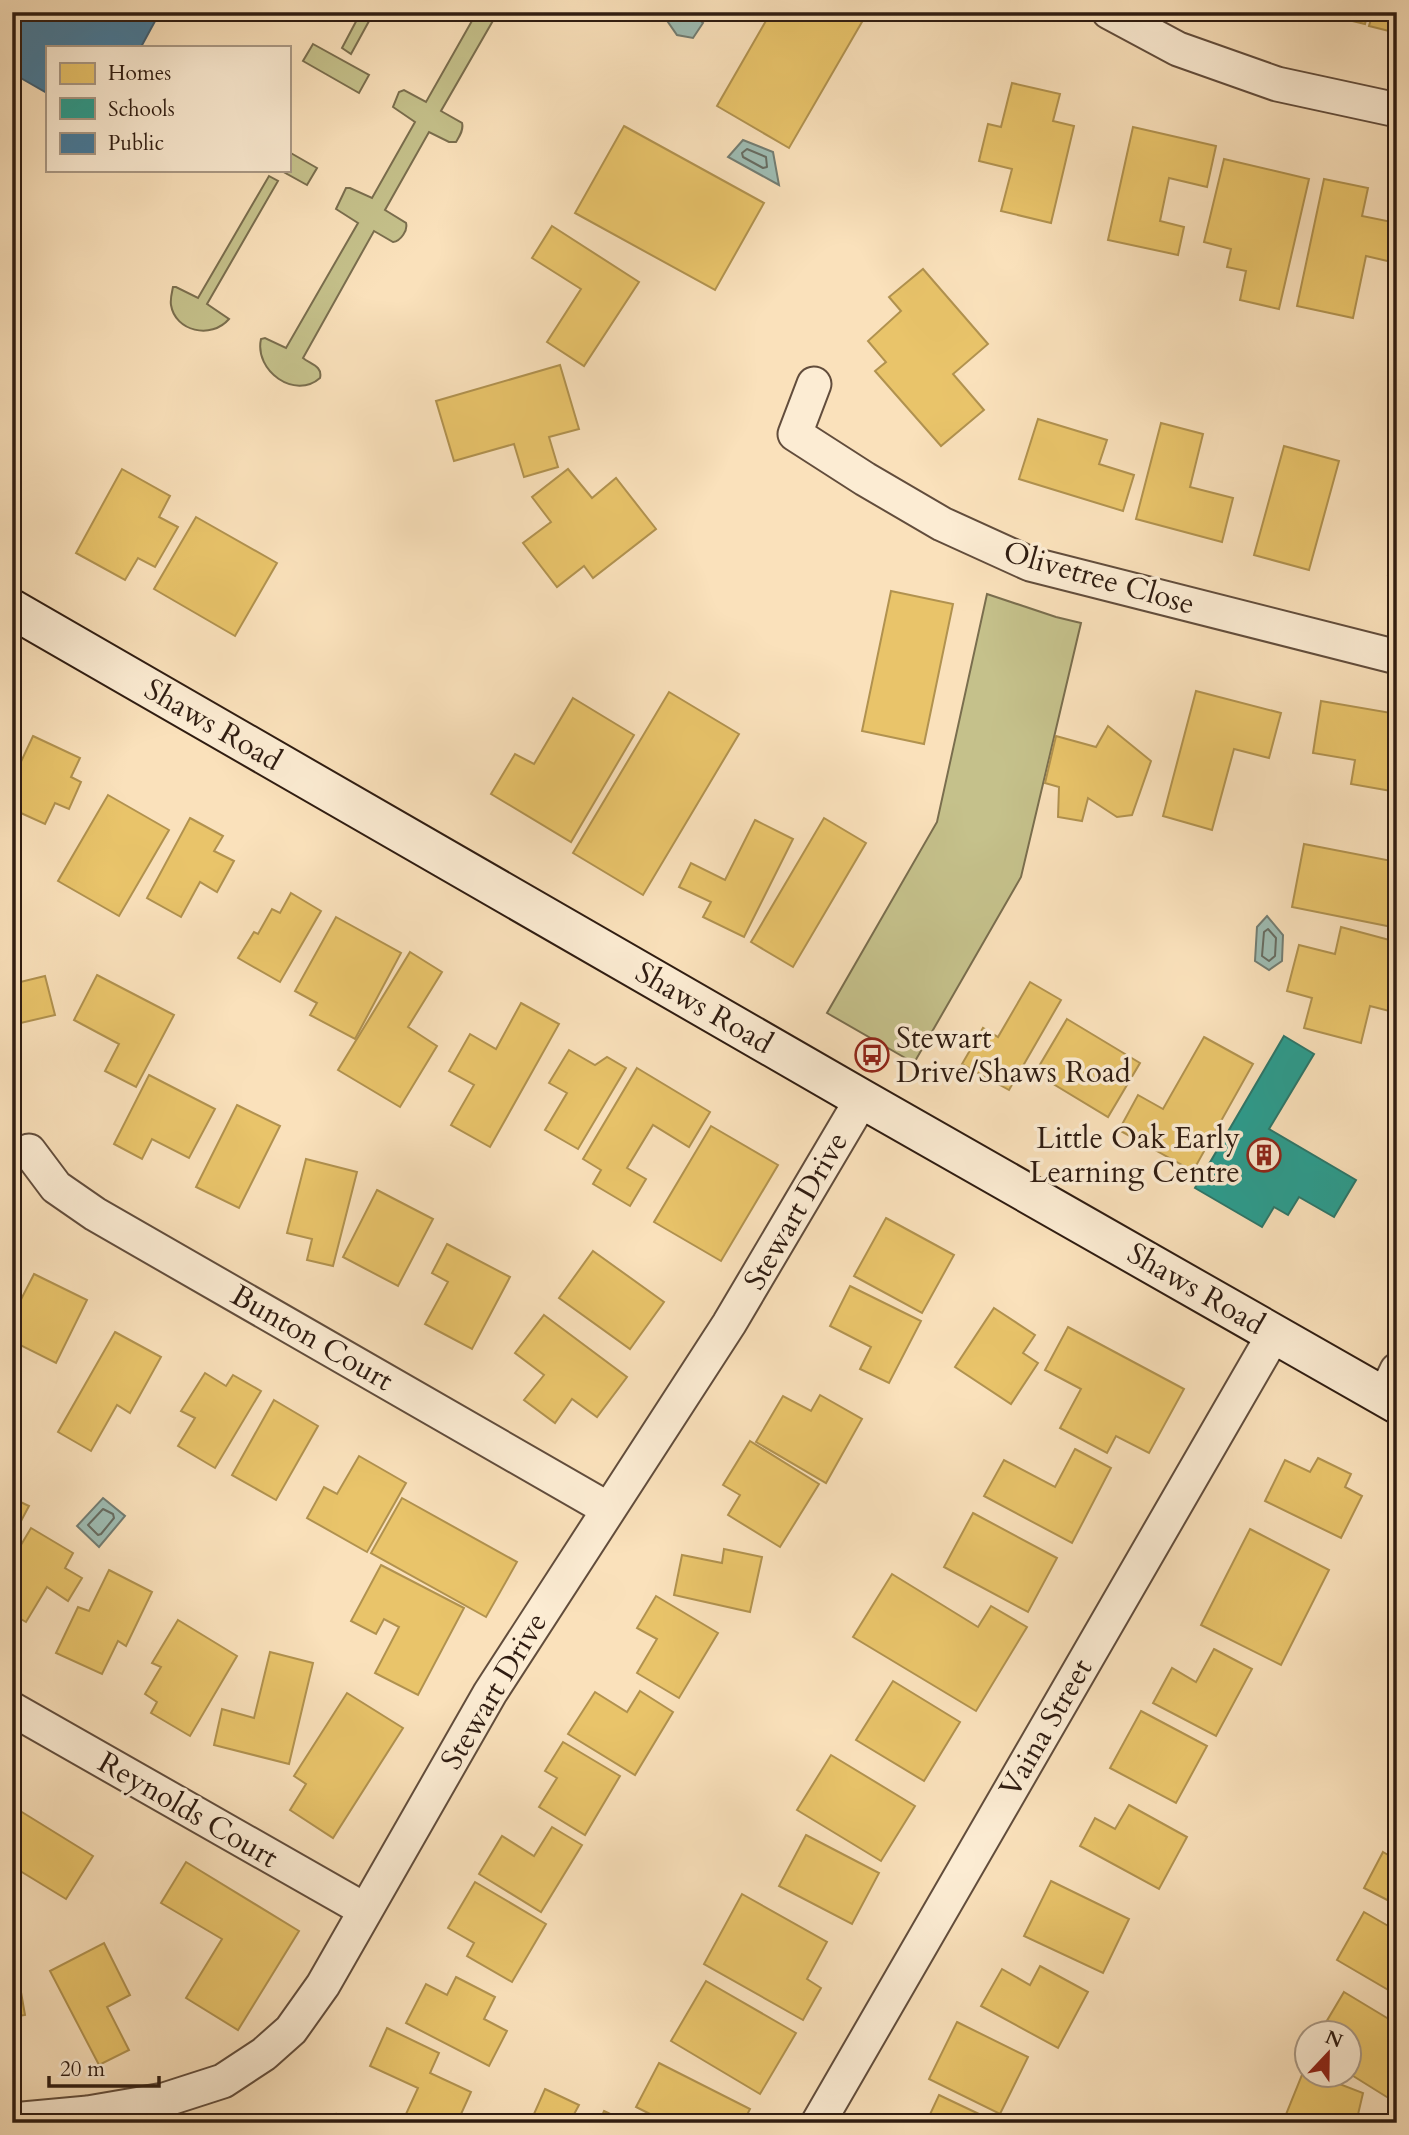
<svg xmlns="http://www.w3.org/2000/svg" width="1409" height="2135" font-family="Cardo,serif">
	<rect width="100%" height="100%" fill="#fae1bb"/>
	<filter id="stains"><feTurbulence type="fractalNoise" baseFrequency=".00286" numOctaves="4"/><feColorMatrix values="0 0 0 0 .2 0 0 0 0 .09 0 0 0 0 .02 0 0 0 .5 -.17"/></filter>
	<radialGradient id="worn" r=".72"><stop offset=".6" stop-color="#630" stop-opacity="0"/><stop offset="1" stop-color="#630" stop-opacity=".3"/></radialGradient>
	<!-- green -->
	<g fill="#c5c18b" stroke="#7a6e4e" stroke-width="2">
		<path d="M361 12H374L351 54 342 48Z"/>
		<path d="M477 12H498L441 111 462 123C464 130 459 137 456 142H449L429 132 385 210 406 223C408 230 401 241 393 242L374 231 303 358C310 364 323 366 320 378 295 400 254 371 261 339L265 338 286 348 358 223 336 209 346 188H350L372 198 415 122 393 107 399 92 404 90 426 102Z"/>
		<path d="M313 44 369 75 359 93 303 61Z"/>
		<path d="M289 152 317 168 307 185 280 170H289Z"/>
		<path d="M269 176 278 181 207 304 229 319C211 340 175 331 171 305 170 299 172 292 173 287H176L198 298Z"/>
		<path d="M987 594 1056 617 1081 623 1021 877 914 1063 827 1013 937 822Z"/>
	</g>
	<!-- water -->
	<g fill="#9ebdb4" stroke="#727d73" stroke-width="2">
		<path d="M661 12H692L703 23 693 38 677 35Z"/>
		<path d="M743 140 773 152 779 185 728 157Z"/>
		<path d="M1267 916 1283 935 1282 961 1269 970 1255 961 1257 927Z"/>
		<path d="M103 1498 125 1516 99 1547 77 1526Z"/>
	</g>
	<!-- homes -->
	<g fill="#e9c46a" stroke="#b1924f" stroke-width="2">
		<path d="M771 12H862L866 15 789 148 717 106Z"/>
		<path d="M1315 12H1368L1365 24Z"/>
		<path d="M1373 12H1397V33L1369 26Z"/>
		<path d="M1012 83 1060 94 1053 121 1074 126 1051 223 1001 211 1012 169 979 161 988 124 1001 127Z"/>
		<path d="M624 126 764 203 715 290 575 213Z"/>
		<path d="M1133 127 1216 146 1207 187 1169 178 1160 221 1184 227 1178 255 1108 240Z"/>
		<path d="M1224 159 1309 179 1279 309 1240 300 1246 271 1227 267 1231 249 1204 242Z"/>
		<path d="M1324 179 1368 188 1362 216 1397 223 1396 263 1366 256 1353 318 1297 306Z"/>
		<path d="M552 226 639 282 584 366 547 342 581 289 532 258Z"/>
		<path d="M923 269 988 344 953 374 984 410 941 446 875 371 886 362 868 341 901 311 889 297Z"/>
		<path d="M560 365 579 429 549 437 558 467 524 477 514 444 454 461 436 401Z"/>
		<path d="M1038 419 1107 440 1099 464 1134 475 1123 511 1019 479Z"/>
		<path d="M1161 423 1203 434 1190 487 1233 498 1222 542 1136 519Z"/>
		<path d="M1284 446 1339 461 1309 570 1254 555Z"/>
		<path d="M122 469 170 496 159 517 178 527 155 567 138 558 125 580 76 553Z"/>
		<path d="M568 469 592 498 616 478 656 529 593 578 584 566 557 587 523 543 551 522 532 497Z"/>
		<path d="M196 517 277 563 235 636 154 589Z"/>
		<path d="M1397 541V577L1388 575Z"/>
		<path d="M891 591 953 604 924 744 862 731Z"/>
		<path d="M1196 691 1281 713 1269 758 1234 749 1212 830 1163 816Z"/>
		<path d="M669 692 739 734 643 895 573 853Z"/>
		<path d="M573 698 634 735 571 842 491 794 515 754 534 764Z"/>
		<path d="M1321 701 1397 714V792L1351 784 1355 760 1313 753Z"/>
		<path d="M1108 726 1151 761 1132 815 1117 817 1088 798 1082 821 1058 817 1059 787 1045 783 1056 736 1096 747Z"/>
		<path d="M33 736 80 758 71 777 81 782 69 809 55 803 45 824 12 809V781Z"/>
		<path d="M108 795 169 830 119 916 58 881Z"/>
		<path d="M190 818 223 836 214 851 234 861 217 892 200 882 181 917 147 898Z"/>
		<path d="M824 818 866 843 793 967 751 942Z"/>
		<path d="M755 820 793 839 744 937 703 917 711 902 679 887 691 863 725 880Z"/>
		<path d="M1304 844 1397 862V928L1292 907Z"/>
		<path d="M291 893 321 911 280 982 238 958 254 932 258 934 272 909 280 913Z"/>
		<path d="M336 917 401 953 355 1039 310 1015 317 1003 295 991Z"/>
		<path d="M1341 927 1397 942V1013L1370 1006 1361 1043 1304 1028 1312 998 1287 991 1299 945 1335 954Z"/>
		<path d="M410 952 442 972 408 1027 437 1046 400 1107 338 1070Z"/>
		<path d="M97 975 174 1015 136 1087 105 1071 119 1044 74 1020Z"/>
		<path d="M45 976 55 1015 12 1025V984Z"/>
		<path d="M1030 982 1061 1000 1009 1090 962 1064 983 1028 998 1037Z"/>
		<path d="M521 1003 559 1024 490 1147 451 1125 474 1085 449 1071 470 1034 496 1049Z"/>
		<path d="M1067 1019 1140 1063 1108 1117 1035 1073Z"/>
		<path d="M12 1028 17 1047 12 1048Z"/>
		<path d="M1204 1037 1253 1064 1193 1171 1119 1130 1138 1095 1163 1109Z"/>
		<path d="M569 1050 595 1065 607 1057 626 1068 578 1149 545 1130 567 1093 549 1083Z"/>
		<path d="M637 1068 710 1112 689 1147 653 1125 627 1168 646 1179 630 1206 593 1184 601 1170 583 1159Z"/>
		<path d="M149 1075 215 1109 189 1158 152 1139 142 1159 114 1144Z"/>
		<path d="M237 1105 280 1126 239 1208 196 1187Z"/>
		<path d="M711 1126 778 1165 721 1261 654 1222Z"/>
		<path d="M306 1159 357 1172 333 1266 307 1260 312 1239 287 1233Z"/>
		<path d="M377 1190 433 1219 398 1286 343 1257Z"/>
		<path d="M886 1218 954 1255 922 1313 854 1276Z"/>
		<path d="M447 1244 510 1277 472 1349 425 1324 448 1282 432 1273Z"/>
		<path d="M593 1251 664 1302 630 1349 559 1298Z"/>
		<path d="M34 1274 87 1300 56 1363 12 1341V1317Z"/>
		<path d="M850 1286 921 1321 889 1383 860 1369 871 1347 830 1326Z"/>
		<path d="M994 1308 1035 1335 1023 1353 1038 1363 1011 1404 955 1367Z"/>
		<path d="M544 1315 627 1377 597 1417 572 1399 555 1423 524 1400 544 1375 515 1353Z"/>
		<path d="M1068 1327 1184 1389 1149 1453 1116 1436 1107 1453 1060 1428 1081 1389 1045 1370Z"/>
		<path d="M115 1332 161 1357 130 1413 117 1405 91 1451 58 1432Z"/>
		<path d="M205 1373 226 1386 233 1375 261 1391 215 1468 178 1446 195 1418 181 1411Z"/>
		<path d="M820 1395 862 1419 826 1483 756 1442 783 1396 811 1411Z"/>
		<path d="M274 1400 318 1426 276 1500 232 1475Z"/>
		<path d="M750 1441 819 1484 780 1547 728 1515 740 1495 723 1485Z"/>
		<path d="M1075 1449 1111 1468 1072 1543 984 1496 1004 1460 1055 1487Z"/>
		<path d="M359 1456 406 1483 367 1552 307 1518 324 1487 337 1494Z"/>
		<path d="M1318 1458 1351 1474 1345 1487 1362 1496 1341 1538 1265 1501 1285 1460 1310 1472Z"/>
		<path d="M12 1498 29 1506 12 1538Z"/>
		<path d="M402 1498 517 1562 486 1617 371 1553Z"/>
		<path d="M973 1513 1057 1558 1028 1612 944 1567Z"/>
		<path d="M31 1528 73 1553 65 1568 82 1578 68 1601 47 1587 26 1622 12 1614V1560Z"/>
		<path d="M1250 1529 1329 1570 1281 1665 1201 1625Z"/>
		<path d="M724 1549 762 1557 750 1612 674 1595 682 1555 722 1563Z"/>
		<path d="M381 1565 464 1608 418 1695 375 1673 399 1627 384 1619 376 1634 351 1621Z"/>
		<path d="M109 1570 152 1592 126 1646 118 1641 102 1674 56 1653 78 1607 89 1611Z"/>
		<path d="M892 1574 978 1627 991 1606 1027 1627 976 1711 853 1637Z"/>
		<path d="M656 1596 718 1633 679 1698 637 1673 657 1639 637 1628Z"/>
		<path d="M178 1620 237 1656 190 1736 151 1713 157 1702 145 1694 161 1667 152 1663Z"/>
		<path d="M1214 1649 1252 1669 1216 1736 1153 1703 1172 1668 1196 1682Z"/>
		<path d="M270 1652 313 1663 289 1764 214 1745 222 1709 254 1718Z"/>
		<path d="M893 1681 960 1722 924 1781 856 1740Z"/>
		<path d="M640 1691 673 1712 635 1775 568 1734 595 1692 627 1712Z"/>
		<path d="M347 1693 403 1728 333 1838 290 1810 306 1784 294 1776Z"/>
		<path d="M1141 1711 1207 1746 1176 1803 1110 1768Z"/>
		<path d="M563 1742 620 1776 585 1835 539 1807 557 1778 545 1771Z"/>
		<path d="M831 1755 915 1806 881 1861 797 1810Z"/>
		<path d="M1129 1805 1187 1837 1159 1889 1080 1846 1095 1818 1115 1829Z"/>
		<path d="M17 1809 93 1856 66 1899 12 1866V1817Z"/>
		<path d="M552 1827 582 1845 541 1912 479 1874 502 1836 534 1856Z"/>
		<path d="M806 1835 879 1873 852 1924 779 1886Z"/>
		<path d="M1383 1852 1397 1860V1905L1364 1888Z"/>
		<path d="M186 1862 299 1931 238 2030 186 1998 222 1939 161 1903Z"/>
		<path d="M1051 1881 1129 1919 1103 1973 1024 1936Z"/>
		<path d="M475 1882 546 1924 512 1982 467 1956 474 1943 448 1928Z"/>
		<path d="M742 1894 827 1942 807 1979 821 1988 803 2020 704 1964Z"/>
		<path d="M1364 1912 1397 1931V1995L1337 1960Z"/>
		<path d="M104 1943 130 1995 107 2007 129 2050 99 2065 50 1971Z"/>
		<path d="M12 1958H15L25 2015 12 2017Z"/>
		<path d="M1040 1966 1088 1992 1058 2048 981 2006 1002 1969 1030 1985Z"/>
		<path d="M456 1977 495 1997 484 2019 507 2031 489 2066 406 2023 426 1984 447 1995Z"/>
		<path d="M706 1981 796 2033 760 2094 671 2041Z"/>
		<path d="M1344 1992 1397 2024V2051L1389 2063 1397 2067V2088L1390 2099 1350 2074V2034H1319Z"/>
		<path d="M957 2022 1028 2057 1000 2114 929 2079Z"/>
		<path d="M387 2028 439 2053 430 2073 471 2092 457 2123H424L406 2114 418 2088 370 2066Z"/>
		<path d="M659 2063 750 2109 743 2123H660L662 2120 636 2107Z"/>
		<path d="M1304 2070 1308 2071V2076H1319L1363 2093 1356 2123H1303L1285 2117Z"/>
		<path d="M545 2089 579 2105 572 2118 582 2123H530Z"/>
		<path d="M939 2095 998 2123H926Z"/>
		<path d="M604 2111 629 2123H599Z"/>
		<path d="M336 2114 343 2123H325Z"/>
	</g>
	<!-- schools -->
	<path fill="#2a9d8f" stroke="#2c7669" stroke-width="2" d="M1284 1036 1314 1054 1269 1129 1356 1180 1334 1217 1299 1197 1288 1215 1274 1207 1262 1227 1195 1188Z"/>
	<!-- public -->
	<path fill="#457b9d" stroke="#3e5e73" stroke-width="2" d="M12 12H160L141 47H47V93L12 73Z"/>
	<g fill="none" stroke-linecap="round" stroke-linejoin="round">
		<!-- shore -->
		<g stroke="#666c62" stroke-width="2">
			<path d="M747 149 766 157 767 167 763 168 743 157 742 153Z"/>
			<path d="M1268 929 1276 938 1275 956 1269 961 1262 956 1264 932Z"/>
			<path d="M103 1509 113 1514 114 1518 101 1534 98 1535 88 1525Z"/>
		</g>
		<defs>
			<g id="street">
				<path d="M1109 12 1178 49 1277 84 1397 110"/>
				<path d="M814 384 795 434 865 479 942 524 1030 564 1397 657"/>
				<path d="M29 1151 56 1187 95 1214 608 1509"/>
				<path d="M1384 1397 1397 1370"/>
				<path d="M12 1709 365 1910"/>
				<path d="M12 2120 88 2113 164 2100 223 2081 264 2054 291 2030 323 1985 490 1693 729 1324 862 1099"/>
				<path d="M818 2123 1274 1334"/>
			</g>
			<path id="secondary" d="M12 609 862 1099 1397 1404"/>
		</defs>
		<!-- street casing -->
		<use href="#street" stroke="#624d3c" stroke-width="37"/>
		<!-- secondary casing -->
		<use href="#secondary" stroke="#2f1c11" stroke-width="42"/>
		<!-- street -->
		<use href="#street" stroke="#fcecd3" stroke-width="33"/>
		<!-- secondary -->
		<use href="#secondary" stroke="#fcecd3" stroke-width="38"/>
	</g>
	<!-- icons -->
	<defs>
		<symbol id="bus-ring" viewBox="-11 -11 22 22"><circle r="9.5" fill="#fcecd3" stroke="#8f2418" stroke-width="1.5"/><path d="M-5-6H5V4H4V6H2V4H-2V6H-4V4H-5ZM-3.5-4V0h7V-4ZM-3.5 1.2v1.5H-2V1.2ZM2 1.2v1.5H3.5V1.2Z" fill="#8f2418"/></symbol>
		<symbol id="building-ring" viewBox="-11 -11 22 22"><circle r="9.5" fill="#fcecd3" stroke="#8f2418" stroke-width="1.5"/><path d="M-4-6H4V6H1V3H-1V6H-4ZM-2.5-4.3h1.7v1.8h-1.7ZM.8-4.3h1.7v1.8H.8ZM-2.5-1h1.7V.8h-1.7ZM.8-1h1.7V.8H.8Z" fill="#8f2418"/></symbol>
	</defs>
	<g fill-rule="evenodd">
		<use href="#bus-ring" x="853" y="1036" width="38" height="38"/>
		<use href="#building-ring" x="1245" y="1136" width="38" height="38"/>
	</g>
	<g text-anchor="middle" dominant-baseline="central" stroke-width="7" stroke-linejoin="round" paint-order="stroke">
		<!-- street labels -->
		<g font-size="30" fill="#2f1c11" stroke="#fcecd3">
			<text transform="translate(1099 578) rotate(16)">Olivetree Close</text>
			<text transform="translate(213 725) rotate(30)">Shaws Road</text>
			<text transform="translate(704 1008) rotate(30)">Shaws Road</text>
			<text transform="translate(796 1211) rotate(-60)">Stewart Drive</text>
			<text transform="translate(1196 1289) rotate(30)">Shaws Road</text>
			<text transform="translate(312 1338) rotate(30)">Bunton Court</text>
			<text transform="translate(494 1691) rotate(-59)">Stewart Drive</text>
			<text transform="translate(1046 1728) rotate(-60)">Vaina Street</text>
			<text transform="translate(188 1810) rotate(30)">Reynolds Court</text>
		</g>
		<!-- poi labels -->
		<g font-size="30" fill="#2f1c11" stroke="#fcecd3" text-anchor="start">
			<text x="896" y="1038">Stewart<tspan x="896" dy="34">Drive/Shaws Road</tspan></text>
			<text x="1240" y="1138" text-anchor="end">Little Oak Early<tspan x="1240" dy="34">Learning Centre</tspan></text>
		</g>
	</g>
	<!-- margin -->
	<rect width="1409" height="2135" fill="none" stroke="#fae1bb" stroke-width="42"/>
	<rect x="14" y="14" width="1381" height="2107" fill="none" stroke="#2f1c11" stroke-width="3.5"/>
	<rect x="21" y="21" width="1367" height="2093" fill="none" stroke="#2f1c11" stroke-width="2"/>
	<!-- legend -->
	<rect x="46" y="46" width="245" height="126" fill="#fcecd3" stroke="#aa9985" stroke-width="2"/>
	<rect x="60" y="63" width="35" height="21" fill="#e9c46a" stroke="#aa9985" stroke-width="2"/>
	<text x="108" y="80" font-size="21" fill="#2f1c11">Homes</text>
	<rect x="60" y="98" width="35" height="21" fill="#2a9d8f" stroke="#aa9985" stroke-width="2"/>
	<text x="108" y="116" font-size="21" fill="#2f1c11">Schools</text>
	<rect x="60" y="133" width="35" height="21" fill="#457b9d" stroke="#aa9985" stroke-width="2"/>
	<text x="108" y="150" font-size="21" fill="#2f1c11">Public</text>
	<!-- north arrow -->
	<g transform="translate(1328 2054) rotate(22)"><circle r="33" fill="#fcecd3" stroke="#aa9985" stroke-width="2"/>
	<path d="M0-5L12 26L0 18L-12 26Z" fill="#8f2418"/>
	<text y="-10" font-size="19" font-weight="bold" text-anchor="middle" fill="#2f1c11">N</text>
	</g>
	<!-- scale -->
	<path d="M49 2076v10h110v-10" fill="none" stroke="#2f1c11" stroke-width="3.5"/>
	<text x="60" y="2076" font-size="21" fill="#2f1c11" stroke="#fcecd3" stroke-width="5" paint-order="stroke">20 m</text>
	<rect width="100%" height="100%" filter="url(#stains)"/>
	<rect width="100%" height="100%" fill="url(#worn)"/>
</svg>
